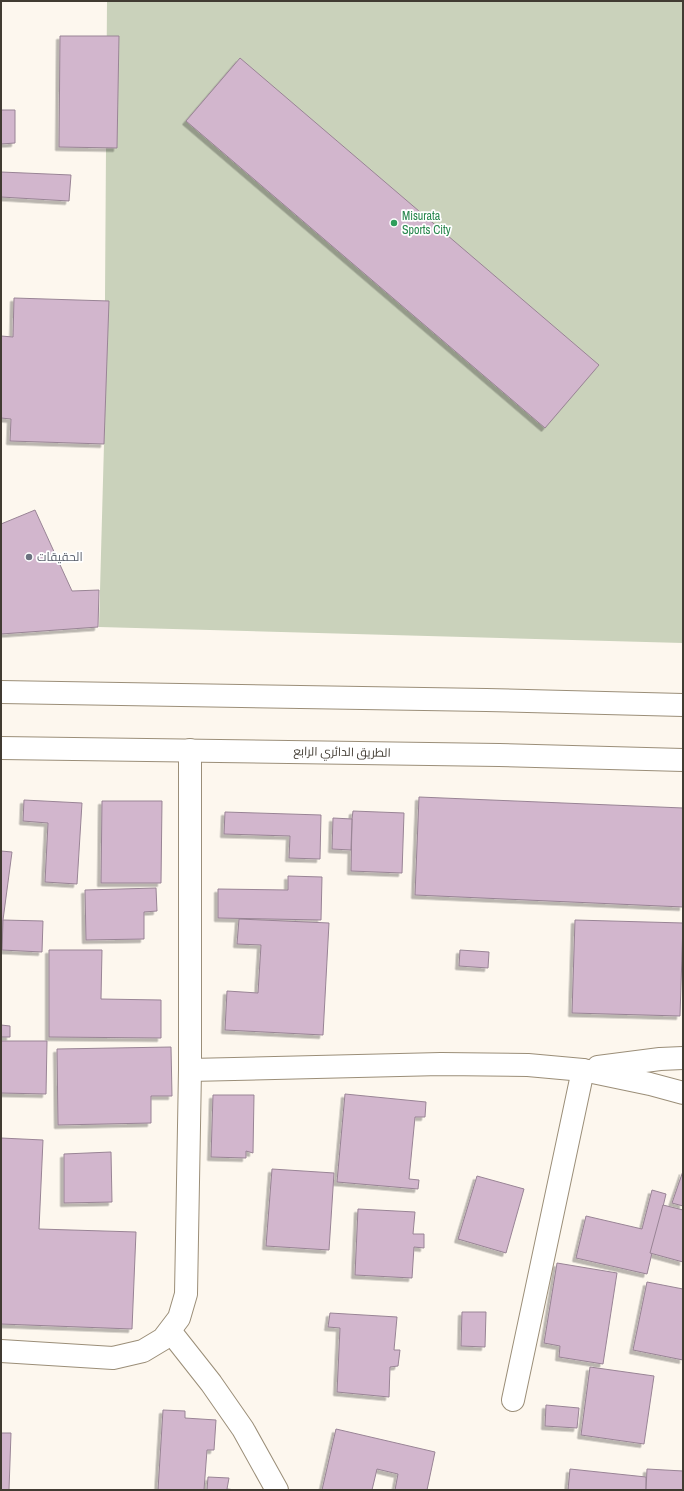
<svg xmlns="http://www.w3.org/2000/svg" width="684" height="1491" font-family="'Archivo Narrow',Cairo,sans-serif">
	<defs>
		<filter id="shadow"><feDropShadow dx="-3.5" dy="3.5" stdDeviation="0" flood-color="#0004"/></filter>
	</defs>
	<rect width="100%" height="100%" fill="#fdf7ee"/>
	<!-- green -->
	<path fill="#cad2bb" d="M107 1H683V643L99 627 104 444Z"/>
	<!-- building -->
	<g fill="#d2b6cd" stroke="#998495" filter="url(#shadow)">
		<path d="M60 36H119L117 148 59 147Z"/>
		<path d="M240 58 599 365 545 428 186 121Z"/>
		<path d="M1 110H15V143L1 144Z"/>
		<path d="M1 172 71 175 69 201 1 197Z"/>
		<path d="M14 298 109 301 104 444 10 441 11 419 1 418V336L13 337Z"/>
		<path d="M35 510 72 591 99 590 98 627 1 634V524Z"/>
		<path d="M419 797 683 808V907L415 895Z"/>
		<path d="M24 800 82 803 77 884 45 882 48 823 23 821Z"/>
		<path d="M102 801H162L161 883H101Z"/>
		<path d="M353 811 404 813 402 873 351 871 352 819Z"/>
		<path d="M225 812 321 815 320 859 289 858 290 836 224 834Z"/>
		<path d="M333 818 352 819 351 850 332 849Z"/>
		<path d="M1 851 12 852 3 920 2 950Z"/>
		<path d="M288 876 322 877 321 920 218 918V889L288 890Z"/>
		<path d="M156 888 157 911 144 912V939L86 940 85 890Z"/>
		<path d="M239 919 329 923 323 1035 225 1030 227 991 258 993 261 945 237 944Z"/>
		<path d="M3 920 43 921 42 952 2 950Z"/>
		<path d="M575 920 683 923 680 1016 572 1013Z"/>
		<path d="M49 950H102L101 999 161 1000V1038L49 1037Z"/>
		<path d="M460 950 489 952 488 968 459 966Z"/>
		<path d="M1 1025 10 1026V1037H1Z"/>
		<path d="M1 1041H47L46 1094 1 1093Z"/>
		<path d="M171 1047 172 1096H151V1123L58 1125 57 1049Z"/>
		<path d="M345 1094 426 1102 425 1117H415L409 1179 419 1180 418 1189 337 1182Z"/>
		<path d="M213 1095H254L253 1153 246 1151V1158L211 1157Z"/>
		<path d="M1 1138 43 1140 39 1229 136 1232 132 1329 1 1324Z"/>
		<path d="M111 1152 112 1202 64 1203V1154Z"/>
		<path d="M272 1169 334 1173 329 1250 266 1246Z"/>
		<path d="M683 1171V1206L672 1203Z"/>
		<path d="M477 1176 524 1189 506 1253 458 1239Z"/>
		<path d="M652 1190 666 1194 647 1274 576 1258 586 1216 642 1229Z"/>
		<path d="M663 1205 683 1210V1262L650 1253Z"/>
		<path d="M358 1209 415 1212 413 1234H424V1248L414 1247 412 1278 355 1275Z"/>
		<path d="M557 1263 617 1273 603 1364 559 1357 560 1346 544 1343Z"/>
		<path d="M647 1282 683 1289V1360L633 1350Z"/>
		<path d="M462 1312H486L485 1347 461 1346Z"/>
		<path d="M330 1313 397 1317 394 1350H400L398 1366 390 1367 389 1397 337 1392 340 1328 328 1327Z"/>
		<path d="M590 1367 654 1376 644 1444 581 1435Z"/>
		<path d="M546 1405 579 1408 577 1428 545 1426Z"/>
		<path d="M163 1410 185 1411V1418L216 1420 214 1450H207L204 1490H158Z"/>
		<path d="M336 1429 435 1452 427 1490H395L398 1474 377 1469 372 1490H322Z"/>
		<path d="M1 1433H11L9 1490H1Z"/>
		<path d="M570 1469 646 1477V1490H568Z"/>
		<path d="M647 1469 683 1471V1490H646Z"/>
		<path d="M208 1477 229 1478 227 1489 236 1490H207Z"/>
	</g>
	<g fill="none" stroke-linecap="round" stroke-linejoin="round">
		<defs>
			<g id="street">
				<path d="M598 1067 660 1059 683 1058"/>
				<path d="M190 1070 441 1064 528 1065 583 1070 650 1084 683 1093"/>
				<path d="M170 1331 211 1383 243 1429 277 1490"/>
				<path d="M1 1351 113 1358 143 1351 163 1339 179 1318 186 1294 190 1070V750"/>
				<path d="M513 1400 583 1070"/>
			</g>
			<g id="primary">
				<path d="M1 692 486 700 683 705"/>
				<path d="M1 748 499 755 683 760"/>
			</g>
		</defs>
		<!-- street casing -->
		<use href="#street" stroke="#9b8e78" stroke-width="24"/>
		<!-- primary casing -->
		<use href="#primary" stroke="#9b8e78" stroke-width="24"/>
		<!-- street -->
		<use href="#street" stroke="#fff" stroke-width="22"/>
		<!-- primary -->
		<use href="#primary" stroke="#fff" stroke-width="22"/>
	</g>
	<!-- markers -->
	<circle fill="#2e9e5b" stroke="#fff" stroke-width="1.5" cx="394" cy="223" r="4"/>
	<circle fill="#6b7280" stroke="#fff" stroke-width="1.5" cx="29" cy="557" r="4"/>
	<g text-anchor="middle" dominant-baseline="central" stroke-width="3.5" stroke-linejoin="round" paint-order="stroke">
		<!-- leisure labels -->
		<g font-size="12" fill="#27864d" stroke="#fff" text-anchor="start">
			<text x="402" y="216">Misurata<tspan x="402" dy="14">Sports City</tspan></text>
		</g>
		<!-- worship labels -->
		<g font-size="12" fill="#5b616d" stroke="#fff" text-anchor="start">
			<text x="37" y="557">الحقيقات</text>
		</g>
		<!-- street labels -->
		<g font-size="12" fill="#413b32" stroke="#fff">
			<text transform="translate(342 752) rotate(1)">الطريق الدائري الرابع</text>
		</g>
	</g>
	<!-- border -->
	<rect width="684" height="1491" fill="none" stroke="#413b32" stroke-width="4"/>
</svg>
